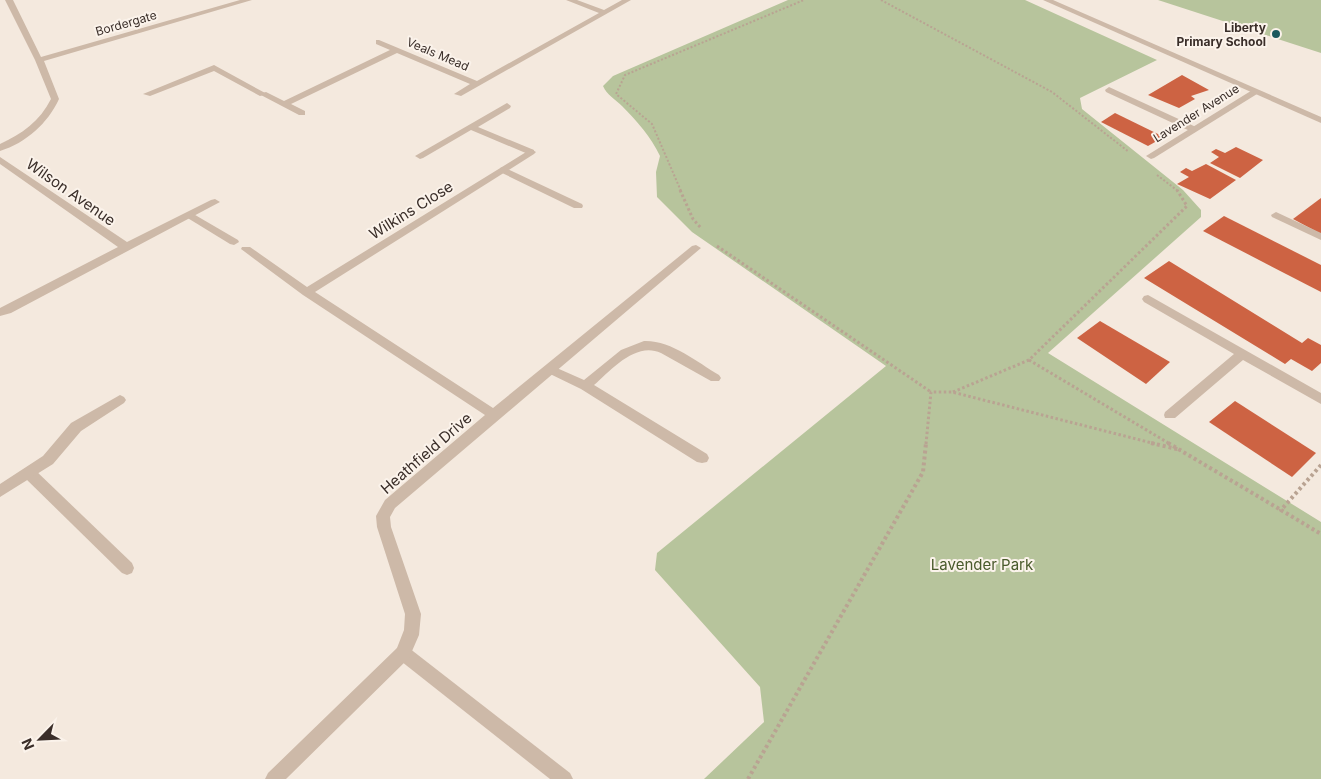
<svg xmlns="http://www.w3.org/2000/svg" width="1321" height="779" font-family="Inter,sans-serif">
	<rect width="100%" height="100%" fill="#f4e9de"/>
	<!-- green -->
	<g fill="#b7c49c">
		<path d="M788 0H1025L1157 60 1080 98 1082 109 1183 190 1201 210V217L1048 353 1321 522V779H704L764 722 760 687 655 570 657 553 886 366 692 232 657 197 656 172 660 156C651 137 637 121 622 106 615 99 607 95 603 86L613 76Z"/>
		<path d="M1158 0H1321V53Z"/>
	</g>
	<!-- building -->
	<g fill="#cd6343">
		<path d="M1182 75 1209 90 1191 96 1195 99 1179 108 1148 95Z"/>
		<path d="M1115 113 1164 137 1148 146 1101 122Z"/>
		<path d="M1236 147 1263 160 1240 178 1210 163 1219 157 1211 152 1216 149 1225 153Z"/>
		<path d="M1206 164 1236 180 1210 199 1177 184 1189 177 1180 172 1186 168 1192 171Z"/>
		<path d="M1321 198V234L1293 219Z"/>
		<path d="M1224 216 1321 265V292L1203 231Z"/>
		<path d="M1169 261 1302 343 1308 338 1321 345V363L1312 371 1291 359 1285 364 1144 278Z"/>
		<path d="M1100 321 1170 362 1146 384 1077 338Z"/>
		<path d="M1235 401 1316 453 1292 477 1209 422Z"/>
	</g>
	<g fill="none" stroke-linecap="round" stroke-linejoin="round">
		<!-- path-far2 -->
		<g stroke="#b9a392" stroke-width="2" stroke-dasharray="2 2" stroke-linecap="butt">
			<path d="M881 0 1052 92 1129 152"/>
			<path d="M1157 175 1178 191"/>
			<path d="M681 191 652 124 616 94 625 75 804 0"/>
		</g>
		<!-- path-far1 -->
		<g stroke="#b9a392" stroke-width="3" stroke-dasharray="2.5 2.5" stroke-linecap="butt">
			<path d="M680 190 693 219 701 228"/>
			<path d="M717 246 931 392"/>
			<path d="M1029 360 1170 444"/>
			<path d="M953 392 1029 360 1187 206 1177 190"/>
			<path d="M926 444 931 392H952L1156 444"/>
		</g>
		<!-- path -->
		<g stroke="#b9a392" stroke-width="4" stroke-dasharray="3 3" stroke-linecap="butt">
			<path d="M1151 443 1181 450"/>
			<path d="M1168 443 1281 510"/>
			<path d="M1321 465 1281 510 1321 534"/>
			<path d="M748 779 923 472 926 443"/>
		</g>
		<!-- service -->
		<g fill="#cdb9a8" fill-rule="evenodd">
			<path d="M214 65 267 94 260 96 214 71 150 96 143 94Z"/>
			<path d="M1109 87 1196 127 1198 129 1193 132 1190 131 1106 92 1105 90Z"/>
			<path d="M507 103 511 106 510 108 478 127 534 150V154H528L471 130 423 158 420 159 415 156Z"/>
			<path d="M503 167 582 204 583 206 582 208H574L500 172V168Z"/>
			<path d="M190 212 238 240 239 242 234 245 230 244 186 217 185 215Z"/>
			<path d="M644 341C671 340 697 362 719 375L721 378 719 381H711L661 353C636 341 611 370 594 385L707 454 709 458 707 462 702 463 697 462 581 389 546 372 544 369 550 365 584 380 621 350Z"/>
			<path d="M29 468 34 469 132 563 134 568 132 573 127 575 122 573 24 477 22 473 24 469Z"/>
			<path d="M403 645 409 648 570 773 573 779H550L397 658 395 653 397 648Z"/>
		</g>
		<!-- minor -->
		<g fill="#cdb9a8" fill-rule="evenodd">
			<path d="M5 0H13L41 57 240 0H252L44 61 59 99C48 123 26 143 0 151V144C22 134 40 121 51 99L35 60Z"/>
			<path d="M566 0H577L604 10 622 0H631L461 96 454 94 470 84 397 53 291 104 305 111V115H299L259 94 266 92 284 101 390 50 376 44V40H379L477 81 599 13Z"/>
			<path d="M1254 89 1258 92 1257 94 1154 158 1151 159 1146 156Z"/>
			<path d="M531 149 536 152 534 154 315 292 493 408 692 246 696 245 701 248 395 508 390 517 391 527 421 614 419 635 409 658 286 779H265L268 773 397 648 404 630 405 614 377 527 376 516 385 500 485 415 303 295 241 249 242 247H250L307 287Z"/>
			<path d="M0 157 127 242 211 200 215 199 220 202 11 313 0 316V308L118 247 0 164Z"/>
			<path d="M1276 212 1321 233V240L1272 217 1271 215Z"/>
			<path d="M1148 295 1321 393V404L1243 360 1175 418H1165L1164 415 1165 412 1234 354 1144 302 1142 299 1144 296Z"/>
			<path d="M120 395 124 397 126 400 124 403 81 431 53 464 0 497V484L43 456 71 423Z"/>
		</g>
		<!-- tertiary -->
		<path fill="#cdb9a8" fill-rule="evenodd" d="M1043 0H1053L1321 117V123Z"/>
	</g>
	<!-- markers -->
	<circle fill="#1b5a5e" stroke="#fbf3eb" stroke-width="2" cx="1276" cy="34" r="5"/>
	<g text-anchor="middle" dominant-baseline="central" stroke-width="4" stroke-linejoin="round" paint-order="stroke">
		<!-- far-street labels -->
		<g font-size="12" fill="#3a2e29" stroke="#fbf3eb">
			<text transform="translate(126 23) rotate(-16)">Bordergate</text>
			<text transform="translate(438 54) rotate(23)">Veals Mead</text>
			<text transform="translate(1196 113) rotate(-32)">Lavender Avenue</text>
		</g>
		<!-- far-poi labels -->
		<g font-size="12" font-weight="bold" fill="#3a2e29" stroke="#fbf3eb" text-anchor="end">
			<text x="1266" y="27">Liberty<tspan x="1266" dy="14">Primary School</tspan></text>
		</g>
		<!-- street labels -->
		<g font-size="15" fill="#3a2e29" stroke="#fbf3eb">
			<text transform="translate(71 192) rotate(35)">Wilson Avenue</text>
			<text transform="translate(411 210) rotate(-32)">Wilkins Close</text>
			<text transform="translate(426 453) rotate(-41)">Heathfield Drive</text>
		</g>
		<!-- park labels -->
		<g font-size="15" fill="#495a2b" stroke="#fbf3eb">
			<text x="982" y="564">Lavender Park</text>
		</g>
	</g>
	<!-- north arrow -->
	<g transform="translate(40 739) rotate(246)" stroke="#fbf3eb" stroke-width="4" paint-order="stroke">
	<path d="M0-4L9 19L0 12L-9 19Z" fill="#3a2e29"/>
	<text y="-8" font-size="14" font-weight="bold" text-anchor="middle" fill="#3a2e29">N</text>
	</g>
</svg>
